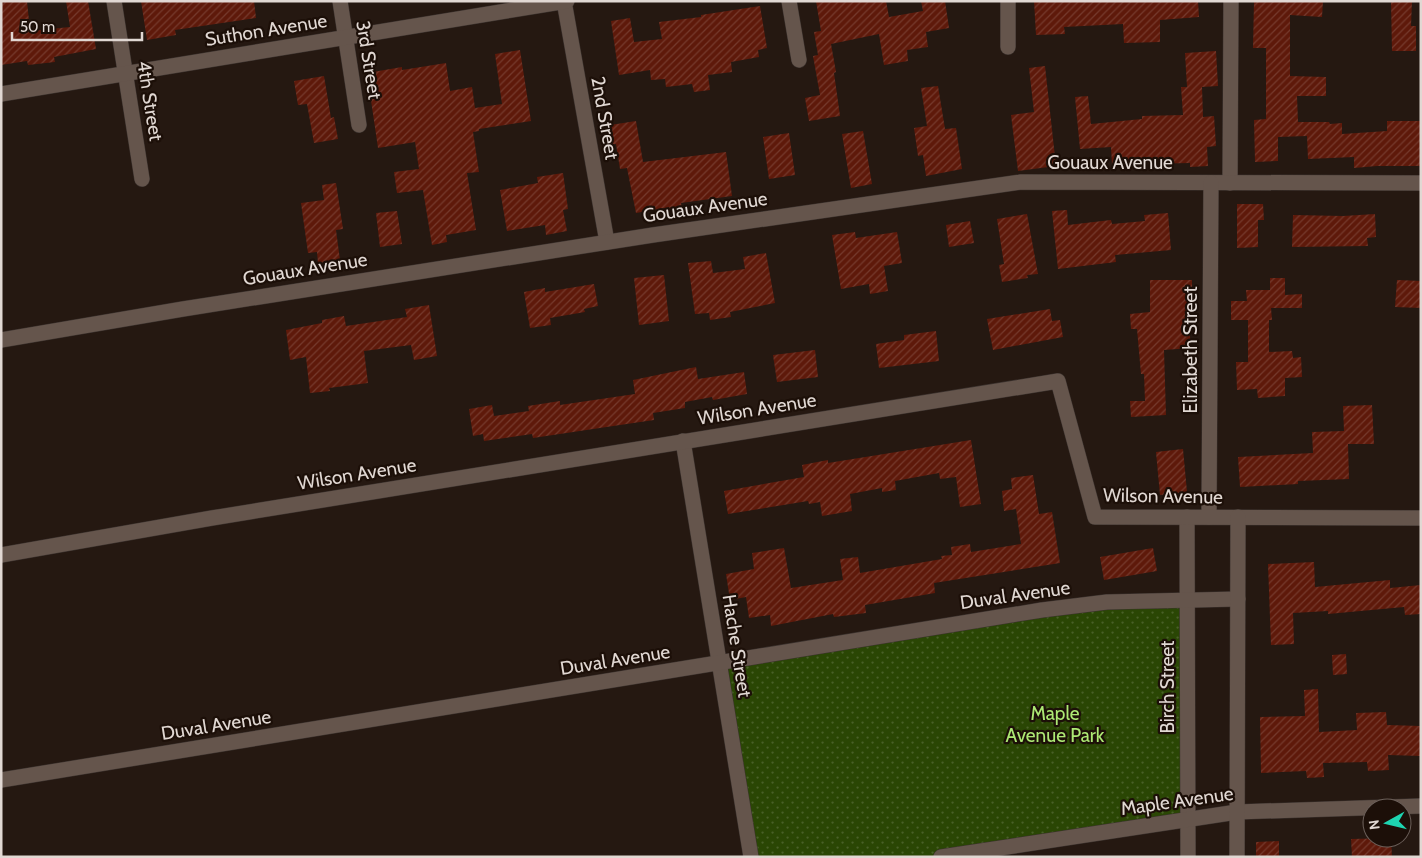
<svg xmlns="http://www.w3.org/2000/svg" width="1422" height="858" font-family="Cabin,sans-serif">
	<defs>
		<pattern id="park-dots" width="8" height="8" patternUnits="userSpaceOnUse" patternTransform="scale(1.25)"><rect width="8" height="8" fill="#2a4604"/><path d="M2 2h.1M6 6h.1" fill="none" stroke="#496028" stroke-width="1.8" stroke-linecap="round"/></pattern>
		<pattern id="building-hatch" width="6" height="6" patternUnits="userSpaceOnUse" patternTransform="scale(1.25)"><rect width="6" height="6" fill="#5e190a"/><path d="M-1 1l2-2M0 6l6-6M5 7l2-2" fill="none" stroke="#753a2d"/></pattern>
	</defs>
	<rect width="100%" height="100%" fill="#251811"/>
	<!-- park -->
	<path fill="url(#park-dots)" d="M1187 600V819L941 857H751L719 663 1042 610Z"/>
	<!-- building -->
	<g fill="url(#building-hatch)">
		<path d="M1 1H27L30 31 70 27 66 1H88L96 49 54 57 55 62 28 65 27 61 1 65Z"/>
		<path d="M141 1H254L256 18 175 30 176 35 147 40Z"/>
		<path d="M816 1H886L889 17 923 11 921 1H945L949 28 926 32 928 47 907 50 908 61 884 65 879 34 831 44 836 72 834 73 840 116 809 121 805 98 820 95 813 56 818 55 814 32 821 31Z"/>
		<path d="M1034 1H1198L1199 17 1160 20V42L1124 43 1123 24 1064 27 1065 34 1036 35Z"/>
		<path d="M1254 1H1323L1322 17 1290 15V76L1326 77V96H1297L1298 122H1329L1330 124 1342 123V134L1387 131V121H1421V166H1377L1354 168V157L1308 159 1307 136 1278 137V161L1255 162 1254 120 1266 119V48H1253Z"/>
		<path d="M1391 1H1412L1411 26H1416V51H1392Z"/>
		<path d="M760 6 767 48 758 50 759 57 731 62 732 72 708 75 710 90 694 92 692 84 666 87 665 79 651 80 650 70 619 75 611 21 630 18 634 42 662 39 659 22 701 17V15Z"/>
		<path d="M520 50 531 121 479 129V131L473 132 479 172 467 173 476 230 446 235 447 242 432 245 423 190 397 193 394 172 419 169 415 142 378 148 367 73 402 67V70L446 63 450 91 472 87 475 108 502 104 495 54Z"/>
		<path d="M1216 51 1218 86 1202 87 1203 117 1214 116 1216 146 1207 147 1208 166 1190 167V163L1148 164V162L1112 165 1111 147 1080 149 1075 97 1088 96 1091 124 1142 119V116L1183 115 1181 87H1187L1185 53Z"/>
		<path d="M1045 66 1056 166 1018 171 1011 115 1034 112 1029 68Z"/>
		<path d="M324 76 331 118 334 117 338 139 314 143 307 104 298 105 294 81Z"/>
		<path d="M938 86 945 129 956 128 962 169 926 176 923 155 918 156 914 128 927 126 921 88Z"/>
		<path d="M636 121 643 162 726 152 732 196 681 203 683 214 666 216 665 208 636 213 627 168 620 169 616 144 607 145 604 126Z"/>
		<path d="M863 131 872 184 851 188 842 134Z"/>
		<path d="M789 133 795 175 769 179 763 137Z"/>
		<path d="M563 173 568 209 563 210 567 231 546 235 545 225 507 231 500 190 538 183 537 177Z"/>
		<path d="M336 183 343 229 336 230 340 260 318 263 317 252 308 253 301 203 324 200 322 185Z"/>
		<path d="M1237 204H1263L1264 220H1258V247L1237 248Z"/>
		<path d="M1067 210 1068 225 1111 220 1112 224 1145 221 1144 215 1168 213 1171 250 1115 255 1116 262 1058 269 1052 211Z"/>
		<path d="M397 211 402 244 380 247 376 213Z"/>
		<path d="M1027 214 1038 274 1027 275 1028 278 1002 282 999 265 1004 264 997 219Z"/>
		<path d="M1375 214 1376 237 1367 238 1368 246 1292 247 1293 215 1343 216Z"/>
		<path d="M970 221 974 243 949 247 946 225Z"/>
		<path d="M855 232 856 238 897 232 902 263 884 266 888 291 870 294 869 284 841 289 832 235Z"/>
		<path d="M766 253 775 303 730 312 731 317 710 320 709 313 695 314 688 263 711 261 713 273 745 269 743 257Z"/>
		<path d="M664 275 669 321 639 325 634 278Z"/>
		<path d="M1270 278H1285V295L1302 294V308H1271L1272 320H1269V352L1292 351 1293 358 1301 357 1302 377 1285 378V396L1258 398 1257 389 1237 390 1236 362H1248V320H1231V301H1247L1246 290H1270Z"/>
		<path d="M1150 280H1192V302L1187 303 1191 348 1164 350 1166 415 1131 417 1130 401H1145L1144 374H1141L1137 329H1131L1130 314 1150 312Z"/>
		<path d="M1397 280 1421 281V308L1395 307Z"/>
		<path d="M594 284 598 306 584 309 585 312 550 318 551 325 530 328 524 292 545 288V292Z"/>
		<path d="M429 305 437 356 414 360 411 345 364 351 368 383 329 388 330 391 310 393 306 357 290 360 286 330 322 323V320L344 316 346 326 407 317 405 309Z"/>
		<path d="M1050 309 1052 321 1060 320 1063 337 993 350 987 319Z"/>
		<path d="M936 331 939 361 879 368 876 344 904 340V335Z"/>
		<path d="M815 350 818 377 777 382 773 355Z"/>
		<path d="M696 367 698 379 744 372 747 394 713 400 712 397 685 402V408L653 413 654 420 620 425 533 438 532 434 484 441 483 434 473 436 469 409 492 405 494 416 529 411 528 406 560 401V405L635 394 633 380Z"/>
		<path d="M1372 405 1374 444H1348L1349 479 1298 481V484L1240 487 1238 457 1313 453 1312 432 1344 431 1343 406Z"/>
		<path d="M971 440 981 504 960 507 956 477 940 479 939 473 895 481 896 490 882 492V488L850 494 852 511 822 516 820 502 809 504 808 501 728 514 724 491 804 477 802 465 828 460V463Z"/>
		<path d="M1183 449 1187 492 1160 495 1156 452Z"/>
		<path d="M1033 475 1039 514 1052 512 1060 563 934 583 935 593 865 605 866 613 834 617 833 614 771 626 770 615 749 618 746 597 730 600 726 574 754 569 752 553 784 548 791 588 843 580 840 559 858 557 860 573 942 559 941 556 952 555 951 547 970 544 971 552 1021 544 1016 509 1004 511 1002 491 1012 489 1011 478Z"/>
		<path d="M1153 548 1157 571 1104 580 1100 557Z"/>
		<path d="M1314 562 1315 587 1390 580V588L1421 585V614L1405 615 1404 607 1328 614V611L1293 613 1294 644 1271 645 1268 564Z"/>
		<path d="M1346 654 1347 674 1333 675 1332 655Z"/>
		<path d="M1318 689 1319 732 1357 730 1356 713 1386 712 1387 725 1421 726V756L1388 755 1389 770 1368 771 1367 762 1323 763 1324 777 1307 778 1306 771 1261 773 1260 717 1305 716 1304 690Z"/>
		<path d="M1391 838 1392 857H1352L1351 839Z"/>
		<path d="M1279 841V857H1256V842Z"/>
	</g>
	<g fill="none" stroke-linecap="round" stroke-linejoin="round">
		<defs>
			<g id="street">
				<path d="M114 1 142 179"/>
				<path d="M340 1 359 125"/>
				<path d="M564 1 607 242"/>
				<path d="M789 1 799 60"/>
				<path d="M1008 1V47"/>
				<path d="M1 94 567 1"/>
				<path d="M1230 183 1231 1"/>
				<path d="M1 340 183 309 653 235 1021 182 1421 183"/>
				<path d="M683 441 751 857"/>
				<path d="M1187 517 1188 857"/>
				<path d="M1209 517 1211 183"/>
				<path d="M1 555 212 518 1058 381 1095 517 1421 518"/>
				<path d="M1 780 1042 610 1107 602 1238 599"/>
				<path d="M941 857 1237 812 1421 806"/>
				<path d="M1237 857 1238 517"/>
			</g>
		</defs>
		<!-- street casing -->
		<use href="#street" stroke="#3c332f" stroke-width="16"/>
		<!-- street -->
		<use href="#street" stroke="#65554c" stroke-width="15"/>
	</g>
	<g text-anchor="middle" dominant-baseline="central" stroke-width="4.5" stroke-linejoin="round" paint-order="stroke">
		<!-- street labels -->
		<g font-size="19" fill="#e1d8d3" stroke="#1c0f08">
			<text transform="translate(266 30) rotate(-9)">Suthon Avenue</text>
			<text transform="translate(369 60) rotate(81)">3rd Street</text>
			<text transform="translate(150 101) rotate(81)">4th Street</text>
			<text transform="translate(605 118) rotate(80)">2nd Street</text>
			<text x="1110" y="162">Gouaux Avenue</text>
			<text transform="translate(705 207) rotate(-8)">Gouaux Avenue</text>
			<text transform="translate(305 269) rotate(-9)">Gouaux Avenue</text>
			<text transform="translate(1190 350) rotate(-90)">Elizabeth Street</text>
			<text transform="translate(757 409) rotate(-9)">Wilson Avenue</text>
			<text transform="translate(357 474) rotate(-9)">Wilson Avenue</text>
			<text transform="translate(1163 496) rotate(1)">Wilson Avenue</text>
			<text transform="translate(1015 595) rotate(-8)">Duval Avenue</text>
			<text transform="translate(737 646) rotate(81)">Hache Street</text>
			<text transform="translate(615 660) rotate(-9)">Duval Avenue</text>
			<text transform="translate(1167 687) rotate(-90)">Birch Street</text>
			<text transform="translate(216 725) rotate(-9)">Duval Avenue</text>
			<text transform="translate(1177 801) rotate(-8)">Maple Avenue</text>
		</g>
		<!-- park labels -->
		<g font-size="19" fill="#ade974" stroke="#1c0f08">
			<text x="1055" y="713">Maple<tspan x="1055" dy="22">Avenue Park</tspan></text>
		</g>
	</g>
	<!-- border -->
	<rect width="1422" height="858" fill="none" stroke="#e1d8d3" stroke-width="5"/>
	<!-- north arrow -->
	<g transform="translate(1387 823) rotate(262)"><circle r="24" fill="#1c0f08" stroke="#6b5f59"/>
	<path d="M0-4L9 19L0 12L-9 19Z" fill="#1ed5b1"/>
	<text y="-8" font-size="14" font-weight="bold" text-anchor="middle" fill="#e1d8d3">N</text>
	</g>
	<!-- scale -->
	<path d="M12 32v8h130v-8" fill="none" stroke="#e1d8d3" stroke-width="2.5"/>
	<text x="20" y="32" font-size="15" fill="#e1d8d3" stroke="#1c0f08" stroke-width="4" paint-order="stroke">50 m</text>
</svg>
